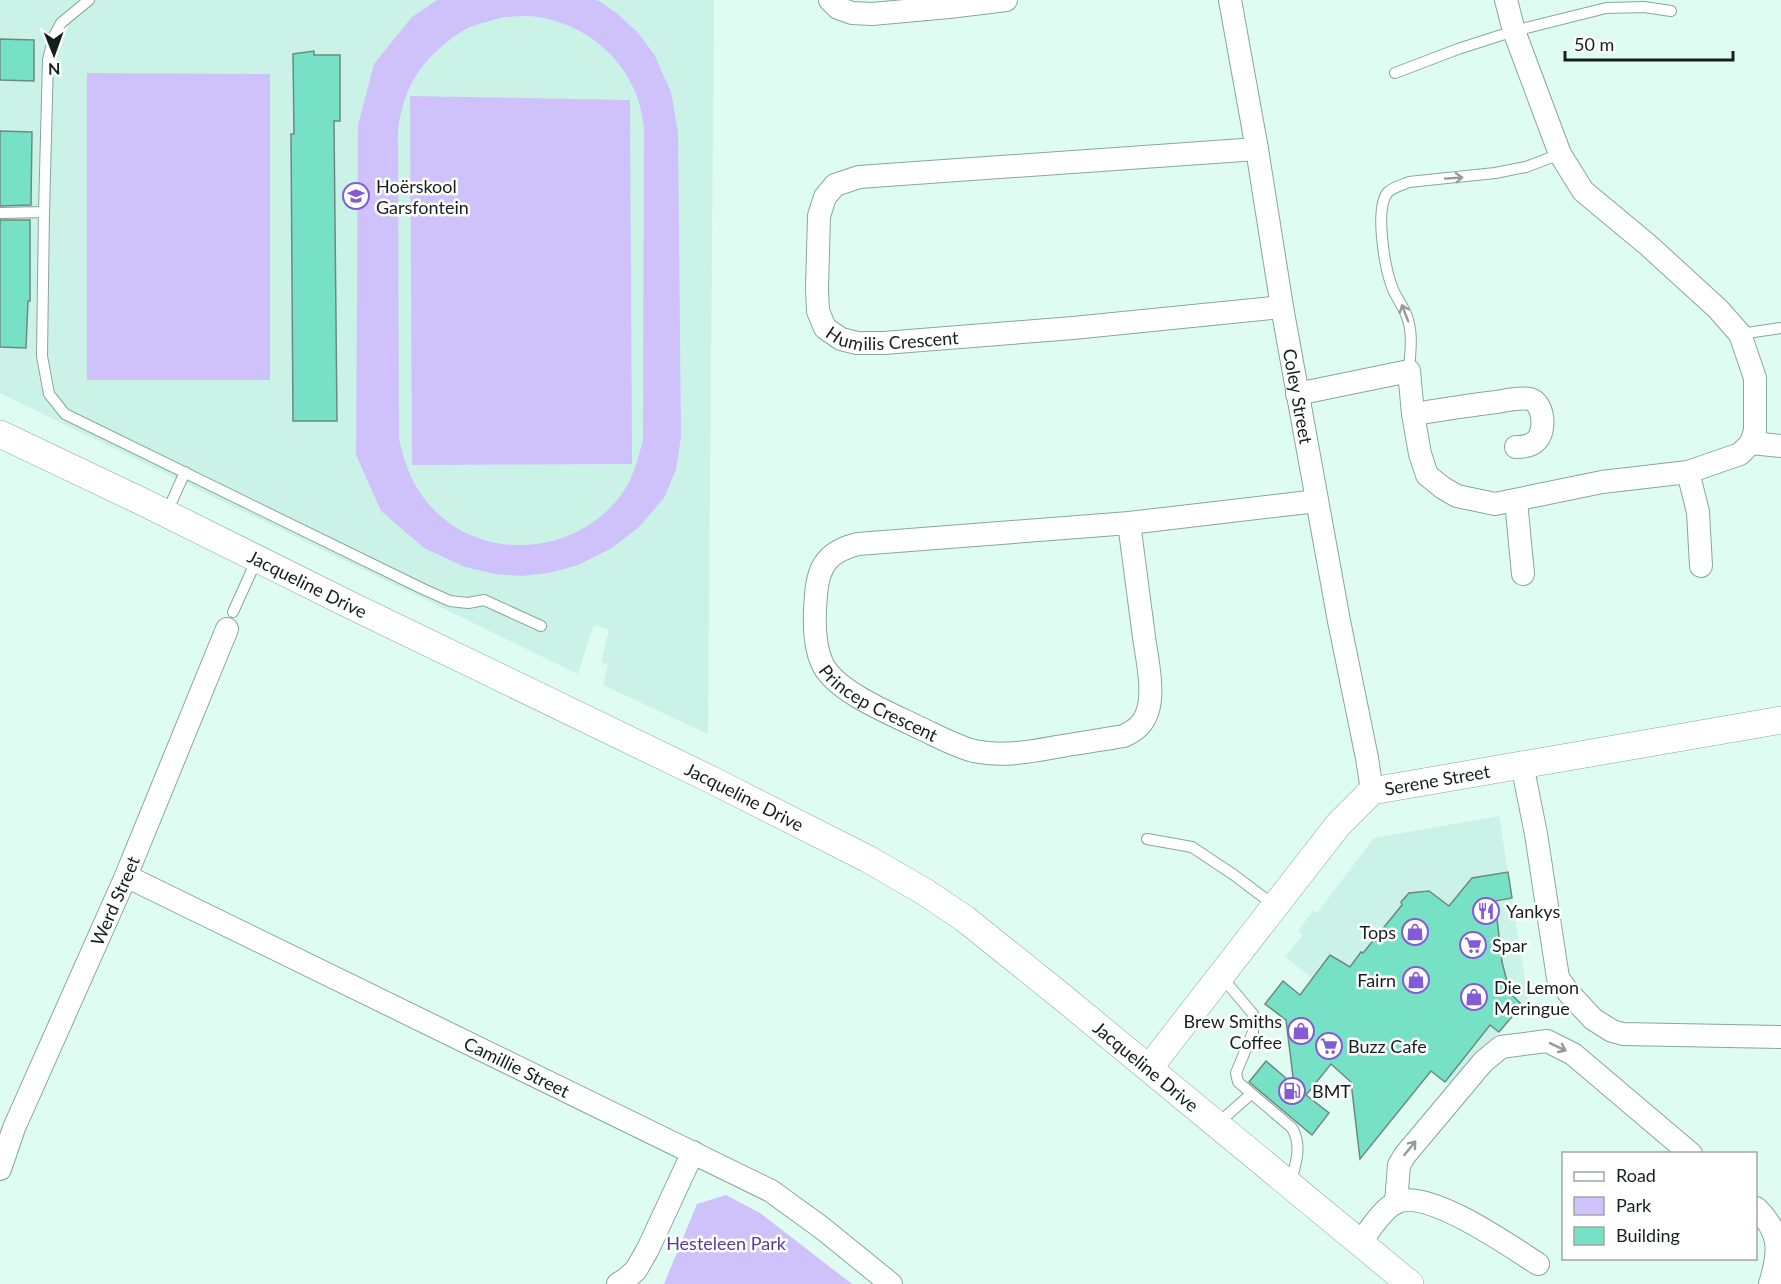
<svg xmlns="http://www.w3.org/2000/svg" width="1781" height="1284" font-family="Lato,sans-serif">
	<rect width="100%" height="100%" fill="#defcf2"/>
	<!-- built -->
	<g fill="#cbf2e6">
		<path d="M0 0H714L708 734 603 685 608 665 601 662 609 630 596 625 592 629 578 674 0 393Z"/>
		<path d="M1499 816 1528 999 1451 1086 1285 957 1303 935 1298 931 1313 911 1317 913 1374 838Z"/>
	</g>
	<!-- green -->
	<g fill="#cfc2fa" fill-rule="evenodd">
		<path d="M437 0H596L599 1 619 15 638 33 654 54 671 92 678 132 681 437 676 470 664 498 639 527 612 548 578 565 549 573 521 576 495 574 465 567 424 548 381 511 356 455 358 125 374 64 412 17ZM505 17C515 17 527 15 538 17 583 24 623 55 638 99 641 108 642 118 644 127L643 440C638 459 633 479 621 495 572 561 468 563 421 494 409 477 404 459 399 439L398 129C404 91 416 67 446 43 454 36 464 29 473 26 484 22 494 20 505 17Z"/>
		<path d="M87 73 270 74V380H87Z"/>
		<path d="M410 96 630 100 632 464 412 465Z"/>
		<path d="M726 1195 760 1213 852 1284H664L697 1204Z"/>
	</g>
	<!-- building -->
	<g fill="#76e1c5" stroke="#6e8981" stroke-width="1.5">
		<path d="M0 39 34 40V81L0 80Z"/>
		<path d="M314 51V55H340V121H334L337 421H293L291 134H294L293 54Z"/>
		<path d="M0 131 32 132 31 205 0 206Z"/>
		<path d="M0 220H30V301H28L26 348 0 347Z"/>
		<path d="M1508 872 1512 898 1495 901 1502 962 1510 993 1522 1005 1499 1032 1490 1025 1445 1082 1431 1071 1360 1159 1351 1082 1331 1064 1306 1095 1329 1113 1312 1135 1249 1082 1266 1061 1294 1085 1286 1020 1265 1004 1283 981 1300 995 1330 955 1350 967 1361 952 1363 953 1402 905 1401 902 1409 893 1429 891 1449 906 1472 878Z"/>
	</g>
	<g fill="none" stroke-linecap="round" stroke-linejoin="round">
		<defs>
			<g id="service">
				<path d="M89 0 61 23 54 36 48 60 44 212 42 356 49 394 65 414 423 589 450 601 468 603 484 600 541 626"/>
				<path d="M1395 73 1458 49 1514 31 1606 8 1644 7 1671 11"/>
				<path d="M0 213 44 212"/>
				<path d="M1740 334 1781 328"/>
				<path d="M1409 371C1410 354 1413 336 1408 320 1405 308 1396 298 1392 287 1385 268 1374 208 1388 192 1394 187 1402 185 1409 182L1495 173 1526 167 1560 154"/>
				<path d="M167 512 185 472"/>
				<path d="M233 612 257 559"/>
				<path d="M1147 839 1192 847 1234 875 1275 906"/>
				<path d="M1221 976 1253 1014V1032L1236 1073 1238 1082 1292 1128C1303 1147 1295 1165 1290 1185"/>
				<path d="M1216 1125 1251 1094"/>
			</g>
			<g id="minor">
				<path d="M830 0 838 8 852 13 872 14 949 7 1006 0"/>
				<path id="s1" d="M1230 0 1257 149 1282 307 1339 621 1367 758 1372 791"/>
				<path d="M1506 0 1514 31 1560 154 1583 191 1648 245 1718 309 1740 334 1755 378V431L1751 443 1740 454 1688 472"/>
				<path id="s2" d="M1257 149 887 175 859 177 835 185 825 197 819 216 817 288 818 311 825 328 841 339 857 343H884L1073 328 1282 307"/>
				<path d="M1297 394 1409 371 1413 414 1420 454 1427 475 1443 488 1457 496 1495 504 1602 482 1688 472 1698 512 1701 566"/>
				<path d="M1413 414C1441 410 1469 405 1497 402 1507 400 1520 397 1530 399 1544 403 1546 430 1537 440 1532 446 1524 447 1516 447"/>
				<path d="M1751 443 1781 446"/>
				<path d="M1516 501 1523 574"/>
				<path id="s3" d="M1129 523 858 544C829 551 818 565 816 595 814 616 813 643 822 663 835 692 892 714 920 728 937 736 955 746 974 751 1002 757 1028 752 1056 747 1079 743 1101 740 1124 736 1136 730 1144 724 1148 710 1154 690 1147 658 1144 637 1139 599 1134 561 1129 523L1317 501"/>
				<path d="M1522 764 1536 834 1558 978 1568 992 1593 1019 1612 1031 1623 1034 1781 1037"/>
				<path id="s4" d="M126 876 771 1191 822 1228 891 1284"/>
				<path id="s5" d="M0 1169 14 1128 126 876 227 629"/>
				<path d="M1396 1203 1399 1165 1405 1155 1483 1062 1501 1047 1547 1041 1573 1054 1691 1154"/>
				<path d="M1756 1208C1781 1232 1780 1251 1770 1284"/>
				<path d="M1360 1243C1369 1231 1383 1208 1397 1202 1429 1189 1510 1246 1538 1264"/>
				<path d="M618 1284 626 1279 636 1270 648 1249 693 1152"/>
			</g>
			<g id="tertiary">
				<path id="s6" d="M0 434 145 503 346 603 712 780 868 859 925 892 965 919 1061 996 1410 1284"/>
				<path id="s7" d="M1149 1068 1338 825 1372 791 1781 720"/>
			</g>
		</defs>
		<!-- service casing -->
		<use href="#service" stroke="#89a69d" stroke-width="12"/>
		<!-- minor casing -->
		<use href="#minor" stroke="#89a69d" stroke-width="24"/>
		<!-- tertiary casing -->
		<use href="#tertiary" stroke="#89a69d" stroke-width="28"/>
		<!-- service -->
		<use href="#service" stroke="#fff" stroke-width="10"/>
		<!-- minor -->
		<use href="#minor" stroke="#fff" stroke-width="22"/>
		<!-- tertiary -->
		<use href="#tertiary" stroke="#fff" stroke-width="27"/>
	</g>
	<!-- one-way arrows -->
	<defs><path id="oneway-shaft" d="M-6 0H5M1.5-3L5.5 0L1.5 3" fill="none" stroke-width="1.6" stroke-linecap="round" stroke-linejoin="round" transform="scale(1.5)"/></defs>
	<g stroke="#969b99">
		<use href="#oneway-shaft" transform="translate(1454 178) rotate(-4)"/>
		<use href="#oneway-shaft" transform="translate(1405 313) rotate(-111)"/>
		<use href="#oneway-shaft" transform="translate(1558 1047) rotate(25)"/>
		<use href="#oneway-shaft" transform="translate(1410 1148) rotate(-51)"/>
	</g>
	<!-- icons -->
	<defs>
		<symbol id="school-ring" viewBox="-11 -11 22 22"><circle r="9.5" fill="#fff" stroke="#825bd5" stroke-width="1.5"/><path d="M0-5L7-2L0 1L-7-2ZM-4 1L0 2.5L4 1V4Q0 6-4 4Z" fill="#825bd5"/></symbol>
		<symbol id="restaurant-ring" viewBox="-11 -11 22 22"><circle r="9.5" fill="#fff" stroke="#825bd5" stroke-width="1.5"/><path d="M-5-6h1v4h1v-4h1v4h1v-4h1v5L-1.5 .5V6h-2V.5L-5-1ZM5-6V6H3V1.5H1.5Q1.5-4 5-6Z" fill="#825bd5"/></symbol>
		<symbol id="shop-ring" viewBox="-11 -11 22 22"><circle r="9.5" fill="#fff" stroke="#825bd5" stroke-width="1.5"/><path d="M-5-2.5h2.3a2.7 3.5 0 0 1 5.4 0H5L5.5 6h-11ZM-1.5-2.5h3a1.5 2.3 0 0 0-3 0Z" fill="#825bd5"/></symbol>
		<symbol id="supermarket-ring" viewBox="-11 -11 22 22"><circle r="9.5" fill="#fff" stroke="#825bd5" stroke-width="1.5"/><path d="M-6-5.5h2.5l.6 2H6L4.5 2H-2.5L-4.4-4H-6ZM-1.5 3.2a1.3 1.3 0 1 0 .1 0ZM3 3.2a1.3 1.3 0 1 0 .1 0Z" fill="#825bd5"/></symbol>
		<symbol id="fuel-ring" viewBox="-11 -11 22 22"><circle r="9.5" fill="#fff" stroke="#825bd5" stroke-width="1.5"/><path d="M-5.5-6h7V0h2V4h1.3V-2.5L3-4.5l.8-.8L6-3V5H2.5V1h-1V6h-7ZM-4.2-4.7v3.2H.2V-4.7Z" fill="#825bd5"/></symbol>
	</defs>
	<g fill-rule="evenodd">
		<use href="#school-ring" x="341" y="181" width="30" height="30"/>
		<use href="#restaurant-ring" x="1471" y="896" width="30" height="30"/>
		<use href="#shop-ring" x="1400" y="917" width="30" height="30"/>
		<use href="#supermarket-ring" x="1458" y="930" width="30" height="30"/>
		<use href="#shop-ring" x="1401" y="965" width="30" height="30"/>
		<use href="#shop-ring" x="1459" y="982" width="30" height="30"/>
		<use href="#shop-ring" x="1286" y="1016" width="30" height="30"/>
		<use href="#supermarket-ring" x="1314" y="1031" width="30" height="30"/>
		<use href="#fuel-ring" x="1277" y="1076" width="30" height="30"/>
	</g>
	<g text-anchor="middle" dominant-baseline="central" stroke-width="5" stroke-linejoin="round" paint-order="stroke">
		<!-- poi labels -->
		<g font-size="18" fill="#15201c" stroke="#fff" text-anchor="start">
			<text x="376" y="186">Hoërskool<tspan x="376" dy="21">Garsfontein</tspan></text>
			<text x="1506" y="911">Yankys</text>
			<text x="1396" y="932" text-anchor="end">Tops</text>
			<text x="1492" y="945">Spar</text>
			<text x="1396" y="980" text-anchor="end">Fairn</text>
			<text x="1494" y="987">Die Lemon<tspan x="1494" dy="21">Meringue</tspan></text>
			<text x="1282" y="1021" text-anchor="end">Brew Smiths<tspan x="1282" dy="21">Coffee</tspan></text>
			<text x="1348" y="1046">Buzz Cafe</text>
			<text x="1312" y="1091">BMT</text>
		</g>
		<!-- street labels -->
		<g font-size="18" fill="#15201c" stroke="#fff">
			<text stroke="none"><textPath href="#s2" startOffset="644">Humilis Crescent</textPath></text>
			<text stroke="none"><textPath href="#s1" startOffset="402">Coley Street</textPath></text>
			<text stroke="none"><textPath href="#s6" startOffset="342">Jacqueline Drive</textPath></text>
			<text stroke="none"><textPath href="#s3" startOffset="484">Princep Crescent</textPath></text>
			<text stroke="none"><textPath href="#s7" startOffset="422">Serene Street</textPath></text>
			<text stroke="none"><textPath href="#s6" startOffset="828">Jacqueline Drive</textPath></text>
			<text stroke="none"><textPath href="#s5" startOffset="292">Werd Street</textPath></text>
			<text stroke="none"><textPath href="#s6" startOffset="1314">Jacqueline Drive</textPath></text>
			<text stroke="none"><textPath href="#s4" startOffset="435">Camillie Street</textPath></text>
		</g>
		<!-- park labels -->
		<g font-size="18" fill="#593d94" stroke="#fff">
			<text x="726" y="1243">Hesteleen Park</text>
		</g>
	</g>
	<!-- legend -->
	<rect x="1562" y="1152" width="195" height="108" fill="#ffffff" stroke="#a1a6a4" stroke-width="1.5"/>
	<rect x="1574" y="1172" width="30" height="9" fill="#ffffff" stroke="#a1a6a4" stroke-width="1.5"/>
	<text x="1616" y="1182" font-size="18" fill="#15201c">Road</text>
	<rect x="1574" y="1197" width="30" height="18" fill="#cfc2fa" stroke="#a1a6a4" stroke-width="1.5"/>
	<text x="1616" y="1212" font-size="18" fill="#15201c">Park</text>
	<rect x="1574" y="1227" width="30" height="18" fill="#76e1c5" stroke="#a1a6a4" stroke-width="1.5"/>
	<text x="1616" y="1242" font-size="18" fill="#15201c">Building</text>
	<!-- north arrow -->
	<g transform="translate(54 54) rotate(179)" stroke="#ffffff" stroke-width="4.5" paint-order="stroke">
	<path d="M0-4.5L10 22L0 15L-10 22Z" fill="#15201c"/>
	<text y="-9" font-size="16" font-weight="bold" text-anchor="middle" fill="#15201c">N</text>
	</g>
	<!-- scale -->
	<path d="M1565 51v9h168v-9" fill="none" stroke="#15201c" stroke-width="3"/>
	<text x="1574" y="51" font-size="18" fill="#15201c" stroke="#ffffff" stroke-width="4.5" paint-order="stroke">50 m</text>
</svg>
